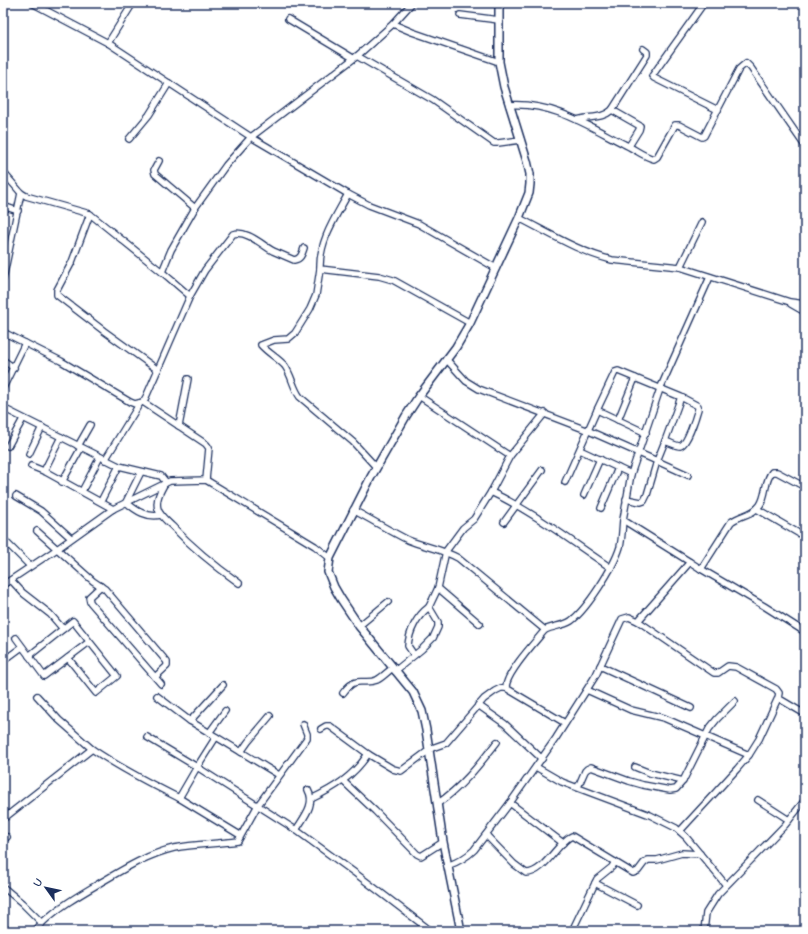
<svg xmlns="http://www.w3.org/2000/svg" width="808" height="934" font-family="'Comic Neue',sans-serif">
	<rect width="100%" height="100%" fill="#fff"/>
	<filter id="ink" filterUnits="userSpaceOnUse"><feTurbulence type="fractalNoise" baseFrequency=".025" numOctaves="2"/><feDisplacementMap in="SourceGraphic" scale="8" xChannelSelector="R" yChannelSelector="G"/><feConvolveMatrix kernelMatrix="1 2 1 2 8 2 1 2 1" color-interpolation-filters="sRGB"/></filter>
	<g filter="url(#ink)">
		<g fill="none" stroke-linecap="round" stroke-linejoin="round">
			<defs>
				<g id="minor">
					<path d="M32 3 108 43"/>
					<path d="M133 3 108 43 251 137 348 194 369 205 419 224 496 268"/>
					<path d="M704 3 652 76 654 78 718 110"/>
					<path d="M460 15 499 20"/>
					<path d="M288 19 353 58"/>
					<path d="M393 24 412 32 499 62"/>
					<path d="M357 56 433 100 494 143H498L521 140"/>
					<path d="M509 105C552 102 587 125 624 144 633 148 644 157 654 159L657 157 675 125H679L702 137 704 136 739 69 746 63 751 68 805 146"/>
					<path d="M612 110 640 126 639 130 629 146"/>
					<path d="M577 120C589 116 602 119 612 110L647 55V52L643 49"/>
					<path d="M129 139 149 115 169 83"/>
					<path d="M159 161 154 170 155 174 195 208"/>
					<path d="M3 172 21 193"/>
					<path d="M348 194C335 218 319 241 320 269L379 276 393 280 470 323"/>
					<path d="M3 206 18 211"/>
					<path d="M90 214 72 262 57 290V295L104 331 158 370"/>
					<path d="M519 218C549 233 579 252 612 260L680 267 790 302 805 304"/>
					<path d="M680 267 702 222"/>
					<path d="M320 269 316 295 310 309 295 333 288 339 274 340 261 345C268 353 278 358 285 366 292 376 293 388 300 397L353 442 376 467"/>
					<path d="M3 279 21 193 26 196 90 214 162 272"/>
					<path d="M190 296 205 270 233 234C247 230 262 245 273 251 280 254 287 257 294 260 301 259 302 254 304 248"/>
					<path d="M791 304 805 312"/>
					<path d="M3 332 61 361 130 402 135 404 143 402"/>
					<path d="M446 359 466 381 479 389 589 431 657 461 665 441"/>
					<path d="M3 360 14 368"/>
					<path d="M3 388 25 343"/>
					<path d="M419 396 510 456"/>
					<path d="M3 408 119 466 161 476 165 481V483C161 490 155 500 158 509 160 516 167 521 172 526 192 547 215 566 239 583"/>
					<path d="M618 420 635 378"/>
					<path d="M179 426 188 379"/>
					<path d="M646 433 597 410 615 372 618 371 635 378 681 397 698 406V409C696 416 687 445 680 446 676 446 669 442 665 441L681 397"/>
					<path d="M8 446 23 419"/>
					<path d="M78 446 90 425"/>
					<path d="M580 450 631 474"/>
					<path d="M29 454 42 427"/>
					<path d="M105 460 140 403"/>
					<path d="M31 466 46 472 113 509"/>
					<path d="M44 471 61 437"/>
					<path d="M141 472 126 502C136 511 147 518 161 515"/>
					<path d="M206 480 209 448 206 444 143 402 146 397 190 296 162 272 171 250 195 208 226 165 251 137 357 56 393 24 412 3"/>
					<path d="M62 482 81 448"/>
					<path d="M565 482 597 410"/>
					<path d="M82 491 100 457"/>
					<path d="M491 492C534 512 572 542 611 568"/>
					<path d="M584 495 600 459"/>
					<path d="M16 496 41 511 71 538"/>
					<path d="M626 499 641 502 644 501 647 495 657 461 688 475"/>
					<path d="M101 501 119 466"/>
					<path d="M601 508 618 468"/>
					<path d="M757 509 805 537"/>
					<path d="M353 510C372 520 390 531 408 540 425 547 442 549 458 558L545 630C553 626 563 626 571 621 587 609 614 567 620 547 622 539 622 529 623 520"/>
					<path d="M504 522 542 470"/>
					<path d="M37 531 93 581 105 589 167 662V666L155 677"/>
					<path d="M3 539 30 566"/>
					<path d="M690 562 623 520 631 474 660 389 710 277"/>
					<path d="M701 569 764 606 805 632"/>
					<path d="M11 580 23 593 50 614 63 629"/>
					<path d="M3 585 57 549 113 509 170 481 206 480 315 546 330 558"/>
					<path d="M101 586 89 597 90 602 161 684"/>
					<path d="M438 588 480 624"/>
					<path d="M638 621 714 673H718L728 666 736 667 776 689 779 693 778 698 805 714"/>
					<path d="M359 626 388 602"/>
					<path d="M16 638 44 676 89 642"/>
					<path d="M414 655 408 646C409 631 417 616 429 607"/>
					<path d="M29 656 73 621 117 676 96 693 68 658"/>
					<path d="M3 661 22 647"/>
					<path d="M600 666 691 708"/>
					<path d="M395 671 422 649 433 638 438 627V622L429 607 438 588 446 551 463 528 474 519 491 492 510 456 545 413"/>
					<path d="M223 685 190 721 279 775"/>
					<path d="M506 688C505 674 535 642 545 630"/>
					<path d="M587 690 631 710 664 718 749 755"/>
					<path d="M343 693C357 674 362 686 377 680 383 677 388 671 393 668"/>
					<path d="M37 696 59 720 92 749"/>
					<path d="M157 696 190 721"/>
					<path d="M478 705 505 724 542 759"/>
					<path d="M321 729 326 726H330L368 754"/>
					<path d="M209 733 225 711"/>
					<path d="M147 737 197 767 296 830 355 873 431 931"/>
					<path d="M241 752 248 742 270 716"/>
					<path d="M536 767 562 782 650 815 676 828 686 837 726 885"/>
					<path d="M635 767 650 773 683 781"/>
					<path d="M343 781 375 811 417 854 421 856 443 842"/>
					<path d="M578 787 585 771 587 769 591 767 629 781 643 785 670 790 676 789 683 781 709 729 717 719 735 701"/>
					<path d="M179 798 240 835"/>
					<path d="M311 799C334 788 354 776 368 754L393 769 401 771 432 748 446 743 484 699 495 691 501 688H506L565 723"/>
					<path d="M758 800 789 820"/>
					<path d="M510 803 563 843"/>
					<path d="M437 804C462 787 479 765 497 742"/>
					<path d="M3 819 92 749C120 768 149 783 179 798L197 767 216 737"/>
					<path d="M296 830C304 817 316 804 308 790"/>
					<path d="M680 831 737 769 749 755 759 739 778 698"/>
					<path d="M486 835 514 864 526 873C545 873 557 842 572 836L633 873 638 871 644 863 648 860H657L682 853 700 854"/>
					<path d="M3 840 7 837"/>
					<path d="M447 866C458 862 466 858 474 850L510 803 556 738 596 675 622 619 629 617 638 621 690 562 701 569 731 522C741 514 752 516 760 505 767 495 764 481 772 472H777L805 487"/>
					<path d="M595 883 637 905"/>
					<path d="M3 887 22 903 42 923 35 931"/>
					<path d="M42 923C61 905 83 893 105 880 127 867 149 854 174 848 195 844 216 844 238 841L258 805 307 738V734L303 724"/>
					<path d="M572 931 597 879 612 867 615 862"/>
					<path d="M704 931 706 913 718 894 785 825 805 800"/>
				</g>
				<path id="tertiary" d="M461 931 443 842 426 730 422 711 413 692 359 626 341 599 334 587 328 572 330 558 371 477 406 416 419 396 456 347 470 323 519 218 529 193 530 184V174L527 161 504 87 499 62V3"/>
			</defs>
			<!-- minor casing -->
			<use href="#minor" stroke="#1b2f5e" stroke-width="8"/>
			<!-- tertiary casing -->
			<use href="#tertiary" stroke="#1b2f5e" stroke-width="10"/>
			<!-- minor -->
			<use href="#minor" stroke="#fff" stroke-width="5.5"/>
			<!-- tertiary -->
			<use href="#tertiary" stroke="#fff" stroke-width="7"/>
		</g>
	</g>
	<!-- margin -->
	<rect width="808" height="934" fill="none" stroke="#fff" stroke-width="16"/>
	<rect x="8" y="8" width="792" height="918" fill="none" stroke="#1b2f5e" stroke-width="1.5" filter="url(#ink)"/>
	<!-- north arrow -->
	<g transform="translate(46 888) rotate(303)" stroke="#ffffff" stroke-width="3" paint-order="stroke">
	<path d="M0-3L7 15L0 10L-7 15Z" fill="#1b2f5e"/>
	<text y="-6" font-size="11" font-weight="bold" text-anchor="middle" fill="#1b2f5e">U</text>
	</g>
</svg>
